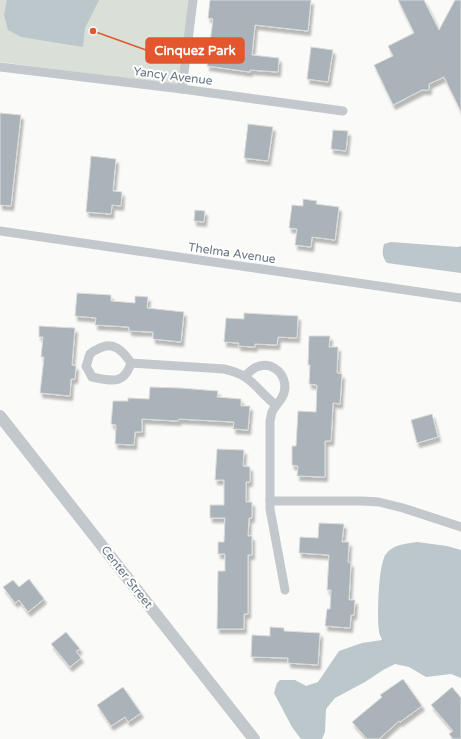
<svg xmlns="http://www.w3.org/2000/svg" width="461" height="739" font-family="'Varela Round',sans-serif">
	<defs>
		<filter id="shadow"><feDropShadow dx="2.5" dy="4.5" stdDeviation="1" flood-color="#0004"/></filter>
	</defs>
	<rect width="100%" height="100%" fill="#fafaf8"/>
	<!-- green -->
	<path fill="#dadfd7" d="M0 0H189L179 85 0 62Z"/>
	<!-- water -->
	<g fill="#bbc7cb">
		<path d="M7 0H99L85 28 83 47 21 37 8 30 4 15Z"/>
		<path d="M391 242 458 247 461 246V273L387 263C382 257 382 252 384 244Z"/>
		<path d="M417 542 447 546 461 550V678L451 674 426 677 409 667 395 664 383 670 365 682 335 698 326 709 325 732 322 739H301L292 727 274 693 277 683 280 680H295L306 686 318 682 339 651 362 643 382 640C381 637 379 634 379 631 377 618 378 564 386 554 393 544 406 544 417 542Z"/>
	</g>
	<!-- building -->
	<g fill="#aab3b9" stroke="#dcdcda" filter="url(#shadow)">
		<path d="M210 0H311L308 31 255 25 252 55 279 58 278 72 250 70V72L207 66 213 19 208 18Z"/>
		<path d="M398 0H424L439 30 455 0H461V112L444 77 429 84V90H422L393 105 374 65 393 56 388 46 414 33Z"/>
		<path d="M311 47 333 50 328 82 307 79Z"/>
		<path d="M0 113 21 115 11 206 0 205Z"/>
		<path d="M248 124 273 127 268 161 244 158Z"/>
		<path d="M333 130 348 131 346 151 331 149Z"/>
		<path d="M91 156 116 159 113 191 122 192 121 206 112 205 111 214 86 212Z"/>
		<path d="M303 199 317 201 316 204 339 207 335 240 312 237 311 247 295 245 297 229 289 228 292 205 303 206Z"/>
		<path d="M195 210 205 211 204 222 194 221Z"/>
		<path d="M77 293 111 295V301L135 303V296L148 297 147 308 184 312 181 342 153 339V332L129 331V327L95 325 96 318 75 316Z"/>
		<path d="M244 313 298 316 297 338 278 337 277 345 255 344V347L238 346 239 343 224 342 226 318 244 319Z"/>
		<path d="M39 326 75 328 72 365 76 366 75 379H71L70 396 40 393 44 357H41L43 337H39Z"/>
		<path d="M309 336H330L329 347H338L337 373 342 374 340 404 333 403 331 441H325V477L297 476 298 466 292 465V446H296L298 411 316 412 317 385 309 384 310 365H308Z"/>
		<path d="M150 387 180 388 218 391 217 397 241 399V406H250L248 430 233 429 234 422 179 419 178 421 142 419V432H135L134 445 115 444 116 425 111 424 113 401H128V398L149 399Z"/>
		<path d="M432 414 438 437 417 443 411 420Z"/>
		<path d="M217 449 244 450 243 466 250 467V482H246V502H252V518H249L248 536H252V555H248V614H244V629H217L218 571H225V554H218V542H224L225 518H210V505H224V480H215Z"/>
		<path d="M319 523 344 524 342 542H349L348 562 351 563 349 600H355L354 615H351L350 628 325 626 327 609H330L331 590H327L329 555 299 553 300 537 318 538Z"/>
		<path d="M29 579 44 599 28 612 19 600 15 603 3 587 13 580 19 587Z"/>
		<path d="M270 627 284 628V631L320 633 318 665 288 663V658L251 657 252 635 270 636Z"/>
		<path d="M66 632 80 649 76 651 81 658 70 667 51 644Z"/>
		<path d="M403 679 422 706 400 722 399 721 379 739H367L352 722 382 697 380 695Z"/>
		<path d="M123 687 141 713 128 722 125 717 111 726 97 705Z"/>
		<path d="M452 687 461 698V739H453L449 734 453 731 431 705Z"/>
	</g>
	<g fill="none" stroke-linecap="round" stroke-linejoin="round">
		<!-- minor -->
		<g stroke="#c3c8cc" stroke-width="9">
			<path d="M0 67 182 89 343 111"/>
			<path d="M182 89 193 0"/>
			<path d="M0 231 461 298"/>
			<path d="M131 363C123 351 113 340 98 349 95 350 92 352 90 354 88 358 88 363 86 366L92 377C112 381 124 385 131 363L224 369C253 375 255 389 276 405"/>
			<path d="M245 376C252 369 259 363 270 366 284 371 289 387 281 399 278 404 274 407 272 412 271 415 271 418 270 421V509L285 590"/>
			<path d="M270 501H362L379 502 403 508 461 527"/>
		</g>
		<!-- tertiary -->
		<path stroke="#c3c8cc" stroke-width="12" d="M0 416 254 739"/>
	</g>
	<g text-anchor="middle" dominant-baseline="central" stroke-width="4" stroke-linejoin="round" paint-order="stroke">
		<!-- street labels -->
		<g font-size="12" fill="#657683" stroke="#fff">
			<text transform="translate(173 76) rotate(7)">Yancy Avenue</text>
			<text transform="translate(232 253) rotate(8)">Thelma Avenue</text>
			<text transform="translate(127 577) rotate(52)">Center Street</text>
		</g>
	</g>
	<!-- callouts -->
	<path fill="none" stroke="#e4572e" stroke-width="1.5" d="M93 31L146 50"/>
	<circle fill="#e4572e" stroke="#fff" stroke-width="1.5" cx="93" cy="31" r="4"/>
	<rect fill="#e4572e" stroke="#e4572e" stroke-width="1.5" x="146" y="38" width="98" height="25" rx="4"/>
	<g font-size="13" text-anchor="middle" font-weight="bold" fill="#fff">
		<text x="195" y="55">Cinquez Park</text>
	</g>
</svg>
